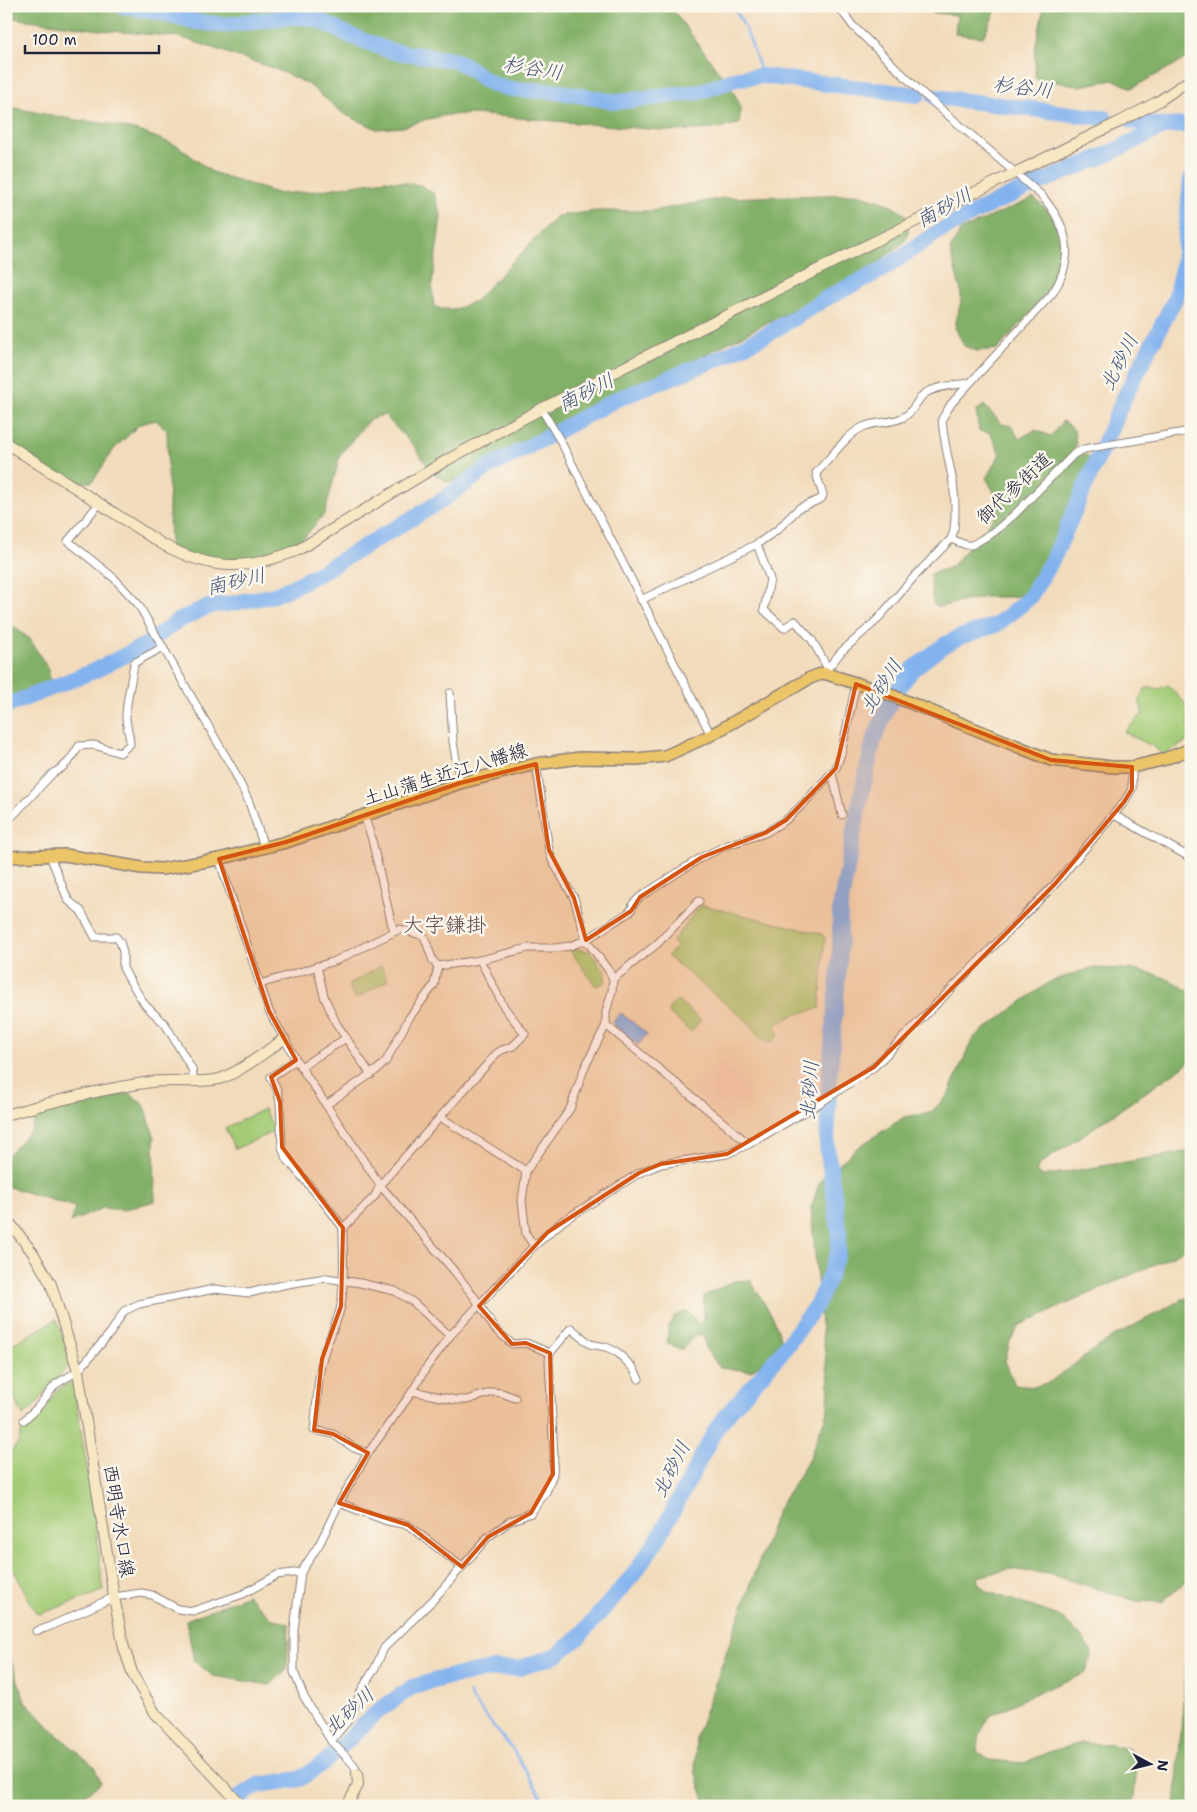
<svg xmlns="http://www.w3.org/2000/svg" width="1197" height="1812" font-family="'Shantell Sans','Klee One',sans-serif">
	<rect width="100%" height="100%" fill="#fbf7ec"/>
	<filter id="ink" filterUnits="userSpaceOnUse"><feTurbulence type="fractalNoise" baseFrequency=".02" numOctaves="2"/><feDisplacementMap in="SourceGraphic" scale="10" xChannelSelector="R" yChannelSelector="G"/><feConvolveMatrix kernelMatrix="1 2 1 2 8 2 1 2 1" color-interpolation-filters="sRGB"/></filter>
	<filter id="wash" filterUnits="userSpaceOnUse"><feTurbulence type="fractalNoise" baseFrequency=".0096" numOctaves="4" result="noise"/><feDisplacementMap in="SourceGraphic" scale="20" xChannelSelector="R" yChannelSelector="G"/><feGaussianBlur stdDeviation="1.12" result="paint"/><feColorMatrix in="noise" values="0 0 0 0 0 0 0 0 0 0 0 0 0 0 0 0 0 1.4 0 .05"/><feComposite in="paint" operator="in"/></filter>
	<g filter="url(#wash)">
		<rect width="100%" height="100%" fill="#f2dbbb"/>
		<!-- built -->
		<path fill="#f3d4bf" d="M720 1059 752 1093 728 1121 690 1090Z"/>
		<!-- green -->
		<g fill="#a4cc77" stroke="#637759">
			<path d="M1168 685 1190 709 1188 724 1191 739 1163 755 1154 747 1124 732 1143 713 1139 700 1145 689 1150 687 1159 689Z"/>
			<path d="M701 905 822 934 825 938 820 1008 791 1016 775 1026 779 1036 770 1043 759 1037 751 1024 667 956 677 947 672 942Z"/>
			<path d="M570 948 589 951 605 971V983L596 986 569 949Z"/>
			<path d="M381 966 388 980 355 999 348 985Z"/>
			<path d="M677 1000 701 1020 691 1032 667 1011Z"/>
			<path d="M264 1109 275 1131 235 1149 225 1128Z"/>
			<path d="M57 1319 71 1363 49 1386 36 1405 23 1416 6 1381V1348Z"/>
			<path d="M73 1381 95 1518 103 1591 40 1614 36 1613 6 1555V1458L18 1443 22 1430 42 1413 57 1390Z"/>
		</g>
		<!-- forest -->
		<g fill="#83b068" stroke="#526952">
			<path d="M6 6H670L733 91 741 107 739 124 713 129 672 131 473 114 447 115 424 120 403 127 377 129 344 114 308 84 275 69 180 37 100 30 6 17Z"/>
			<path d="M932 6H998L983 37 955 34 957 15 932 13Z"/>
			<path d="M1044 6H1191V56L1132 88 1114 80 1079 86 1035 78V49Z"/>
			<path d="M6 103 15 108 70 119 109 124 142 132 178 146 212 172 280 194 316 191 385 180 420 185 434 194 441 216 432 285 434 306 441 309H456L475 301 557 216 596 211H651L724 198 858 194 887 203 906 215 908 231 905 241 865 273 461 479 448 482 431 472 415 447 384 415 376 417 368 421 340 455 325 513 298 545 268 561 208 564 170 549 167 431 156 420 140 424 115 448 92 482H67L6 449Z"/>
			<path d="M1034 198 1051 214 1062 243 1058 282 998 349 977 351 964 346 955 327 961 301V291L950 250 961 230Z"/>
			<path d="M984 405 1002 424 1012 426 1019 439 1035 430 1051 436 1063 421 1074 430 1076 445 1074 450 1090 457 1058 543 1031 592 1013 597H985L939 607 933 604 930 574 951 567 998 513V499L986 478 1000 454 990 433 979 431 976 411Z"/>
			<path d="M6 621 30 639 48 669 54 695 6 712Z"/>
			<path d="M1091 968C1131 969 1157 968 1191 993V1060L1184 1066 1039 1165 1036 1173 1043 1176 1191 1151V1244L1171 1257 1020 1325 1010 1341 1005 1361 1015 1385 1034 1387 1050 1382 1109 1339 1183 1299 1191 1297V1577L1162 1602 1137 1601 1049 1574 1010 1569 978 1577 980 1585 986 1591 1059 1616 1081 1636 1092 1653 1086 1673 1036 1693 992 1715 987 1720 980 1734 977 1751 989 1760 1024 1763 1051 1751 1082 1743 1107 1744 1129 1749 1137 1768 1133 1806H707L695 1771 696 1737 777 1511 809 1459 828 1409 829 1381 821 1324 811 1208 820 1181 857 1148 904 1117 930 1113 948 1095 973 1038 1049 982Z"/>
			<path d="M130 1093 145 1106 154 1136 155 1201 122 1210 103 1208 71 1222 75 1207 6 1186V1157L31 1130 37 1114Z"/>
			<path d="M750 1280 774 1319 783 1344 774 1354 751 1371 720 1368 706 1349 703 1334 693 1337 682 1350 667 1343 668 1330 673 1317 687 1311 699 1324 703 1320 704 1296 734 1281Z"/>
			<path d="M248 1595 271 1618 289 1624 287 1670 270 1685 213 1676 194 1661 186 1620Z"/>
			<path d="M6 1645 25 1701 55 1733 94 1766 101 1783 69 1806H6Z"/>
			<path d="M1191 1648V1806H1175L1187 1653Z"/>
		</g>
		<!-- water -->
		<path fill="#83b3ee" stroke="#526a94" d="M621 1013 647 1034 638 1045 612 1023Z"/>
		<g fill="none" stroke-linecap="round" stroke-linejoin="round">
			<!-- stream -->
			<g stroke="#83b3ee" stroke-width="2.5">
				<path d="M732 6C748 27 753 52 763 76"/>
				<path d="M468 1673 469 1679"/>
				<path d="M470 1693 471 1698 513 1750 547 1806"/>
			</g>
			<!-- river -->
			<g stroke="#83b3ee" stroke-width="16">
				<path d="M122 6 163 13 197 22 224 25 287 17H306L319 20 351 36 391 51 453 60 465 65 485 80 495 85 512 89 561 92 616 102 699 92 739 78 763 76 918 95"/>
				<path d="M935 97 1105 118"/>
				<path d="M1132 121 1165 126"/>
				<path d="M6 706 96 670 147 644 176 622 200 610 214 605 229 604 275 595 292 587 316 575 438 503 489 467 549 436 615 400 720 358 768 334 825 299 882 270 938 232 976 212 1024 189 1104 156 1165 126 1191 125"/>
				<path d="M232 1806 235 1800 258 1785 300 1779 325 1762 378 1711 412 1687 448 1677 494 1669 520 1668 557 1655 579 1637 634 1574 658 1539 716 1429 729 1412 782 1352 817 1304 826 1284 838 1253 839 1231 827 1146 829 1083 840 952V908L858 810 874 739 887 709 900 686 913 669 944 645 960 637 996 625 1013 612 1030 597 1055 555 1124 398 1175 299 1183 264 1191 179"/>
			</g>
		</g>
	</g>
	<g filter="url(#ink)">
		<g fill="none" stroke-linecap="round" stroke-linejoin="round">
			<defs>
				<g id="street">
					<path d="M838 6 853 26 920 91 1041 195C1069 227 1076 258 1052 294L970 383 951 404 942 419C944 452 956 478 955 512 955 521 955 531 951 539"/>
					<path d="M541 408 561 442 711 735"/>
					<path d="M99 504 68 541 114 578 138 604 233 769 249 802 264 847"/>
					<path d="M757 544 770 579 764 610 784 628 795 621 812 640 827 667"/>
					<path d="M641 600 757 544 777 530 799 508 821 499 823 495 816 473C829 460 847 434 863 427 876 421 891 424 904 417 914 411 916 401 924 394 936 386 956 385 969 383"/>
					<path d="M824 673 841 652 876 621 914 577 951 539 966 545H972L994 532 1015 514 1074 454 1084 449 1191 431"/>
					<path d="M450 693 453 742 460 783"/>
					<path d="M1191 720 1189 724 1191 730"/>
					<path d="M832 773 842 815"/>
					<path d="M1114 815 1191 858"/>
					<path d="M364 816 371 836 392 925 395 931"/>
					<path d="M6 823 53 773C66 767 72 758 79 746L94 745 120 753 130 744C130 735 126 726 126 717 126 699 132 681 134 663L163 647"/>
					<path d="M50 856 68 900 81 911 95 937H116L120 942 123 952V968L129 979 145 1005 165 1024 192 1069 194 1081"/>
					<path d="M219 859 269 1011 298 1063 380 1185 455 1272 475 1298 495 1329 512 1344 526 1343 550 1353"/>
					<path d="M317 966 324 996 336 1023 371 1075"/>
					<path d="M438 966 480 960 528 948H555L570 946 586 940 631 911 633 904 640 897 702 857 728 845 765 833 786 820 805 802 836 768 841 754 856 684"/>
					<path d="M613 979 657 944 699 901"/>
					<path d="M260 984 335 961 400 929 424 936 433 961 438 966"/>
					<path d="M606 1025 749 1144"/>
					<path d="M296 1060 271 1077 277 1089 280 1102 282 1147 286 1158 326 1205 343 1228"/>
					<path d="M301 1067 346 1038"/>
					<path d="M326 1105 378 1069 386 1061 409 1018 434 985 438 966"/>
					<path d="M440 1117 526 1171"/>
					<path d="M534 1246 526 1234 522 1201 526 1171 570 1109 584 1069 606 1025V1012L612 991 613 979 609 971 586 940 574 898 552 860 549 850 536 764"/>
					<path d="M412 1391 455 1400H467L493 1392 502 1393 515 1398"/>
					<path d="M24 1420 37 1408 56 1384 78 1371 111 1332 124 1311 139 1304 200 1292 214 1289 249 1293 287 1284 326 1278 360 1283 395 1291 413 1302 450 1336"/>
					<path d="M368 1453 354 1448 333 1434 314 1430C317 1407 317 1383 322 1361 326 1342 337 1325 341 1306 345 1281 343 1254 343 1228L375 1196 380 1185 497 1053 502 1050 513 1046 525 1034 504 1007 480 960"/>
					<path d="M339 1503 387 1521 408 1525 462 1567"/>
					<path d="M36 1631 46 1628 114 1597 141 1593 152 1595 178 1609 193 1611 243 1594 277 1575 301 1572"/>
					<path d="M331 1741 350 1718 362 1689 375 1668 384 1648 433 1600 488 1537 510 1521 531 1513 546 1492 553 1474 554 1456 549 1361 550 1353 571 1328 590 1344 606 1347 617 1352 633 1368 639 1379"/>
					<path d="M357 1773 354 1765 331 1741 304 1697 294 1672V1630L301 1572 320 1543 339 1503 368 1453 412 1392 426 1368 450 1336 534 1246 563 1221 639 1173 661 1164 727 1154 749 1144 820 1103 874 1067 1055 884 1124 802 1132 789V767"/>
				</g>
				<g id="secondary">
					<path d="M6 443 162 544C212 571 245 571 298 550L447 460 541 409 853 252 1119 122 1159 101 1191 79"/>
					<path d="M6 1115C54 1101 101 1089 151 1082 173 1079 199 1084 219 1079 236 1075 268 1050 284 1039"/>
					<path d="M6 1218 33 1253 51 1284 78 1371 114 1597 124 1648 133 1675 155 1713 242 1806"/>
					<path d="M347 1806 358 1785 357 1773"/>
				</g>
				<path id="primary" d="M6 857 65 855 142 868 162 869 219 859 286 842 460 783 536 764 580 758 637 759 665 756 711 735 810 678 824 673 886 693 1051 760 1112 767H1132L1162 760 1191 749"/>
			</defs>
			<!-- street casing -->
			<use href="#street" stroke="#8a7e7b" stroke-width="9"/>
			<!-- secondary casing -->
			<use href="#secondary" stroke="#8a7e7b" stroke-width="12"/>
			<!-- primary casing -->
			<use href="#primary" stroke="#8a7e7b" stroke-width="14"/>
			<!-- street -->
			<use href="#street" stroke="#fff" stroke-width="7"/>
			<!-- secondary -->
			<use href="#secondary" stroke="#f7e8c3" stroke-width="10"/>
			<!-- primary -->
			<use href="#primary" stroke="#ecc569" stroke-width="11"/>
		</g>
	</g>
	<!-- marked area -->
	<path fill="#d45411" fill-opacity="0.2" stroke="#d45411" stroke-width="4" stroke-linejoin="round" d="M856 684 1051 760 1132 767V789L1124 802 1055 884 874 1067 727 1154 661 1164 639 1173 548 1232 479 1306 512 1344 526 1343 550 1353 553 1474 531 1513 488 1537 462 1567 408 1525 339 1503 368 1453 333 1434 314 1430 322 1359 341 1306 343 1228 282 1147 280 1102 271 1077 296 1060 269 1011 219 859 286 842 460 783 536 764 549 850 574 898 586 940 631 911 640 897 702 857 765 833 786 820 836 768Z"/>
	<g text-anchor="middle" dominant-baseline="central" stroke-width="5" stroke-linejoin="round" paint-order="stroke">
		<!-- street labels -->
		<g font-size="19" fill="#22223b" stroke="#fbf7ec">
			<text transform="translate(1014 488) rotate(-43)">御代参街道</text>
			<text transform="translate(445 774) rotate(-17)">土山蒲生近江八幡線</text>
			<text transform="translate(119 1521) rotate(81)">西明寺水口線</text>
		</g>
		<!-- water labels -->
		<g font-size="20" font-style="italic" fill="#44557a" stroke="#fbf7ec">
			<text transform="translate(533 68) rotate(9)">杉谷川</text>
			<text transform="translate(1023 87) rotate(7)">杉谷川</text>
			<text transform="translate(944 207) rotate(-29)">南砂川</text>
			<text transform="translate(1119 362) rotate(-63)">北砂川</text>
			<text transform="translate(586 392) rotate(-27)">南砂川</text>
			<text transform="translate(236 581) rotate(-13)">南砂川</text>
			<text transform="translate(881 686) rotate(-57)">北砂川</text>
			<text transform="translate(809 1090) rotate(-86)">北砂川</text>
			<text transform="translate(671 1469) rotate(-63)">北砂川</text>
			<text transform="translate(349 1711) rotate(-42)">北砂川</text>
		</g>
		<!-- quarter labels -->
		<g font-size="21" fill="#634a4c" stroke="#fbf7ec">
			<text x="445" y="925">大字鎌掛</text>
		</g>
	</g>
	<!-- margin -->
	<rect width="1197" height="1812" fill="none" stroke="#fbf7ec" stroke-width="25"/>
	<!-- north arrow -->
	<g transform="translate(1150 1764) rotate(97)" stroke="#fbf7ec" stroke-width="4" paint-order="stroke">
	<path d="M0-4L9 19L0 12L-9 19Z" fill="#22223b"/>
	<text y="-8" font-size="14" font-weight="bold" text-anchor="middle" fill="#22223b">N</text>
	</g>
	<!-- scale -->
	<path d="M25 45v8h134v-8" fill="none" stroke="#22223b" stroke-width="2.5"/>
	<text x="32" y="45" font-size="15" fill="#22223b" stroke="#fbf7ec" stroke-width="4" paint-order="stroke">100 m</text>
</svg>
